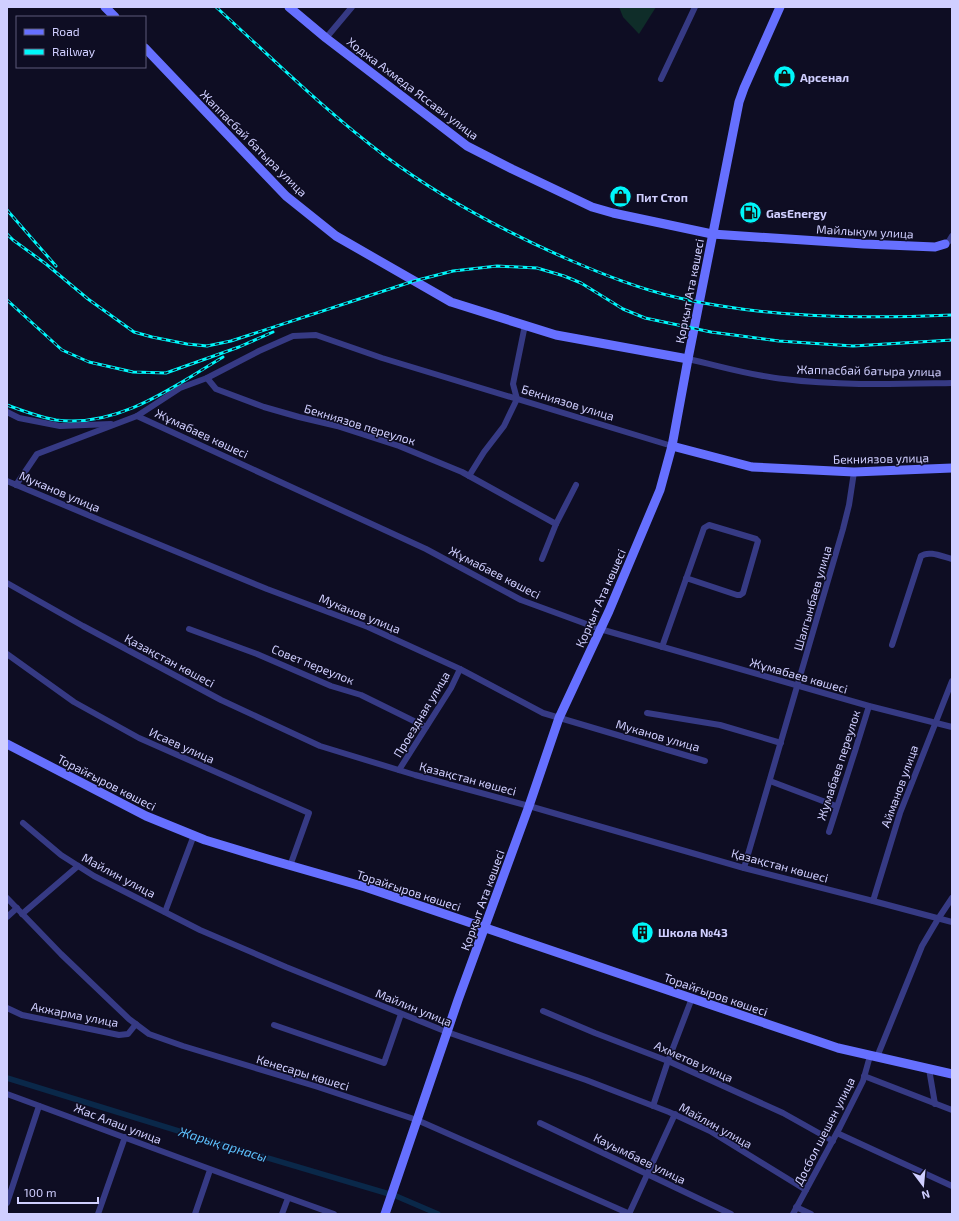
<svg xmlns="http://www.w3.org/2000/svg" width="959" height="1221" font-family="'Exo 2',sans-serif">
	<rect width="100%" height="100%" fill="#0e0d23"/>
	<!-- green -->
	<path fill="#0f2d29" d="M619 7H656L639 34 623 17Z"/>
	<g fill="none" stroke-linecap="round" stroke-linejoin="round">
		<!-- canal -->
		<path stroke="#0a2849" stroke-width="5.5" d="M7 1078 211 1141 396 1196 438 1214"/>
		<!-- street -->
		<g stroke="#363a84" stroke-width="6">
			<path d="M326 38 352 7"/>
			<path d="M661 79 695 7"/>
			<path d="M945 244 949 241 952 236"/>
			<path d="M688 359C720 366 752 376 784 379 839 386 896 384 952 383"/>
			<path d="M7 412 19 418 60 426 111 424"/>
			<path d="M137 416 426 549 521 600 600 629 869 706 952 727"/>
			<path d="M469 476 484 452 504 426 517 399 513 384 525 325"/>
			<path d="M7 481 107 523 267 589 368 627 460 669 543 713 705 761"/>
			<path d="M16 485 37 454 137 416 180 388 207 378"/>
			<path d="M556 524 462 472 399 446 337 426 299 417 264 407 216 389 207 378 259 351 293 336 316 335 382 358 672 446"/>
			<path d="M542 559 556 524 576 485"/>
			<path d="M7 583 83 626 221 700 320 746 415 775 529 806 744 868 873 901 952 922"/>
			<path d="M189 629 257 654 331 686 361 695 426 727"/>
			<path d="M892 645 921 556C929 550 943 557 952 559"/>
			<path d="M662 647 704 528 709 525 756 539 758 541 743 593 740 595H737L686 578"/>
			<path d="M7 654 74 702 139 738 309 813 290 866"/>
			<path d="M647 713 720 725 781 743"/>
			<path d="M399 770 451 688 460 669"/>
			<path d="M770 781 836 806"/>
			<path d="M23 823 61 855 94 876 200 930 286 967 447 1032 586 1080 669 1112 710 1131 806 1190"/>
			<path d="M829 832 855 751 869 706"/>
			<path d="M744 868 843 529 849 505 854 472"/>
			<path d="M7 898 61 954 129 1019 149 1034 183 1046 318 1087 417 1120 630 1214"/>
			<path d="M873 901 900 813 952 681"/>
			<path d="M165 912 194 835"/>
			<path d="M22 914 78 866"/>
			<path d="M7 917 17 908"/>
			<path d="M7 1008 22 1015 119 1035 128 1034 136 1024"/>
			<path d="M543 1011 595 1033 668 1061 783 1113 833 1141"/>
			<path d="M274 1025 384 1063 401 1014"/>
			<path d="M877 1057 922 946 938 919 952 898"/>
			<path d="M929 1069 935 1104"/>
			<path d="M864 1076 952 1110"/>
			<path d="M7 1094C116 1134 224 1175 334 1214"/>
			<path d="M653 1106 668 1061 692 998"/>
			<path d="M540 1123 731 1214"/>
			<path d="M837 1133 952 1186"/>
			<path d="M7 1203 39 1106"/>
			<path d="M796 1207 811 1214"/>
			<path d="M98 1214 125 1137"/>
			<path d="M195 1214 210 1170"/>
			<path d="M282 1214 288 1198"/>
			<path d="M629 1214 675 1114"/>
			<path d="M793 1214 840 1127 863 1081 870 1056"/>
		</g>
		<!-- secondary -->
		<g stroke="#6670ff" stroke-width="9">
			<path d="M105 7 115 17"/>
			<path d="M289 7 326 38 467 146 512 169 592 207 613 213 712 234 864 244 935 247 945 244"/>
			<path d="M145 48 286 196 336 236 451 302 556 335 688 359"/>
			<path d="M672 446 752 467 854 472 952 468"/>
			<path d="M7 744 146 816 205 840 271 860 365 887 838 1048 952 1074"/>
			<path d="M385 1214 458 1000 529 806 559 718 609 611 660 490 672 446 688 359 739 102 744 88 780 7"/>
		</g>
		<defs>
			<g id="rail">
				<path d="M216 7C271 57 325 111 385 156 440 197 502 230 565 258 602 274 639 289 679 298 768 318 861 319 952 315"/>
				<path d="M7 210 56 266"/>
				<path d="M7 234 13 240 46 264 88 299 134 332 152 337 187 344 207 346 231 341 414 281 453 271 497 266 537 268 564 276 581 283 623 309 645 318 711 332 779 341 853 346 952 340"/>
				<path d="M7 300 62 350 89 362 133 372 166 373 239 347 273 332"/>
				<path d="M7 405C23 411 39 417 56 420 118 428 173 387 223 357"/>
			</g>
		</defs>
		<!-- rail casing -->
		<use href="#rail" stroke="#00f7fa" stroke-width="3"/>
		<!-- rail -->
		<use href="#rail" stroke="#0e0d23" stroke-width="1.5" stroke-dasharray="4.5" stroke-linecap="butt"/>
	</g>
	<!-- icons -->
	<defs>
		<symbol id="shop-disc" viewBox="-11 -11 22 22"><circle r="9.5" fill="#00f7fa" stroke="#0e0d23"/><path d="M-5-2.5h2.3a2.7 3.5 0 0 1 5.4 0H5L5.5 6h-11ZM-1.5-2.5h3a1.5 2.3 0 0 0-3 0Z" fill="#111"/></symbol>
		<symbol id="fuel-disc" viewBox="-11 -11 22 22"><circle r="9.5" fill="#00f7fa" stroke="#0e0d23"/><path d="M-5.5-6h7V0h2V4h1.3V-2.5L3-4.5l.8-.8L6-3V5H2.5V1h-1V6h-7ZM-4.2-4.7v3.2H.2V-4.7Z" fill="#111"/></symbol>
		<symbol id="building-disc" viewBox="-11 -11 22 22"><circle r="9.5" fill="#00f7fa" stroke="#0e0d23"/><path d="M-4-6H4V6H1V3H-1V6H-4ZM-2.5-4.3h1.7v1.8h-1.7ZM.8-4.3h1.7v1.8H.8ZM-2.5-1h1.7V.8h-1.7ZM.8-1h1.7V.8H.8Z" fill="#111"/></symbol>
	</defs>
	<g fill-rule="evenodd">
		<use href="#shop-disc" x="772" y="64" width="25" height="25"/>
		<use href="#shop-disc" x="608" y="184" width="25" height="25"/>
		<use href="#fuel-disc" x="738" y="200" width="25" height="25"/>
		<use href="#building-disc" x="630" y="920" width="25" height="25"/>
	</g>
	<g text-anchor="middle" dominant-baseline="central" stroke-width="3" stroke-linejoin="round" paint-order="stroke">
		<!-- poi labels -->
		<g font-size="12" font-weight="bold" fill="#d0cfff" stroke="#0e0d23" text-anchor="start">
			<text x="800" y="77">Арсенал</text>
			<text x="636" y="197">Пит Стоп</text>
			<text x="766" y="213">GasEnergy</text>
			<text x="658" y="932">Школа №43</text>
		</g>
		<!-- street labels -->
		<g font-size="12" fill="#d0cfff" stroke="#0e0d23">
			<text transform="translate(413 88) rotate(37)">Ходжа Ахмеда Яссави улица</text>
			<text transform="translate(254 143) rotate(45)">Жаппасбай батыра улица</text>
			<text transform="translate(865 231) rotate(3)">Майлыкум улица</text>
			<text transform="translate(689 291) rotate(-79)">Қорқыт Ата көшесі</text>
			<text transform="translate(869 370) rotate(1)">Жаппасбай батыра улица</text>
			<text transform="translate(568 402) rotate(17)">Бекниязов улица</text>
			<text transform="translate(360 424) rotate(17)">Бекниязов переулок</text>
			<text transform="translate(202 433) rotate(25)">Жұмабаев көшесі</text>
			<text transform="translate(881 458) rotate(-1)">Бекниязов улица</text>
			<text transform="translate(60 491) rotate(23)">Муканов улица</text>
			<text transform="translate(495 572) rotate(27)">Жұмабаев көшесі</text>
			<text transform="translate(600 598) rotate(-66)">Қорқыт Ата көшесі</text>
			<text transform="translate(812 598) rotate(-74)">Шалгынбаев улица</text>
			<text transform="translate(360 613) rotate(22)">Муканов улица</text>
			<text transform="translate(170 660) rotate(28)">Қазақстан көшесі</text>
			<text transform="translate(313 664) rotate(22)">Совет переулок</text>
			<text transform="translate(799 675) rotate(16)">Жұмабаев көшесі</text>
			<text transform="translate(421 714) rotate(-59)">Проездная улица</text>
			<text transform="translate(658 735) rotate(16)">Муканов улица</text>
			<text transform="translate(182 745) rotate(24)">Исаев улица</text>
			<text transform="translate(838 765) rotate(-72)">Жумабаев переулок</text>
			<text transform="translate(468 778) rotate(15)">Қазақстан көшесі</text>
			<text transform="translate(107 782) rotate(27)">Торайғыров көшесі</text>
			<text transform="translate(899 786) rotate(-70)">Айманов улица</text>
			<text transform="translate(780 865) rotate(15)">Қазақстан көшесі</text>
			<text transform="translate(119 875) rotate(28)">Майлин улица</text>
			<text transform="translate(409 890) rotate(18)">Торайғыров көшесі</text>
			<text transform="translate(482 900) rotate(-70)">Қорқыт Ата көшесі</text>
			<text transform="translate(716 994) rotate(19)">Торайғыров көшесі</text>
			<text transform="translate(414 1007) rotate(22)">Майлин улица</text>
			<text transform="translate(75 1014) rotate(11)">Акжарма улица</text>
			<text transform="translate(694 1061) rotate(24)">Ахметов улица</text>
			<text transform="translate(303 1072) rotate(17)">Кенесары көшесі</text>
			<text transform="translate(118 1123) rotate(21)">Жас Алаш улица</text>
			<text transform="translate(716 1125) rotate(29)">Майлин улица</text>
			<text transform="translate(824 1131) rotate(-63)">Досбол шешен улица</text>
			<text transform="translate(640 1158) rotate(26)">Кауымбаев улица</text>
		</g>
		<!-- water labels -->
		<g font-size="13" font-style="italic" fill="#5dc2ff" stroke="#0e0d23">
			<text transform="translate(223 1144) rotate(17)">Жарық арнасы</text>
		</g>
	</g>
	<!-- border -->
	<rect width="959" height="1221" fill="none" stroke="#d0cfff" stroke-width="16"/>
	<!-- legend -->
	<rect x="16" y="16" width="130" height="52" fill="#0e0d23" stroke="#5c5b7b"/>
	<rect x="24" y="29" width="20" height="6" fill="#6670ff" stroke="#5c5b7b"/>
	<text x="52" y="36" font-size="12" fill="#d0cfff">Road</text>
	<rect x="24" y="49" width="20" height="6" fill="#00f7fa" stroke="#5c5b7b"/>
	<text x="52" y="56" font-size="12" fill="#d0cfff">Railway</text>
	<!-- north arrow -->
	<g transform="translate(923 1185) rotate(164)" stroke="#0e0d23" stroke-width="3" paint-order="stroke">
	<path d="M0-3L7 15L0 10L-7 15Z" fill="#d0cfff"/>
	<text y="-6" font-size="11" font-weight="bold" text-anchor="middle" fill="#d0cfff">N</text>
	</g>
	<!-- scale -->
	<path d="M18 1197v6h80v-6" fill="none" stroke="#d0cfff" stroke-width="2"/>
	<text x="24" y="1197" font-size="12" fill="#d0cfff" stroke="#0e0d23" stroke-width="3" paint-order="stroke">100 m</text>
</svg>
